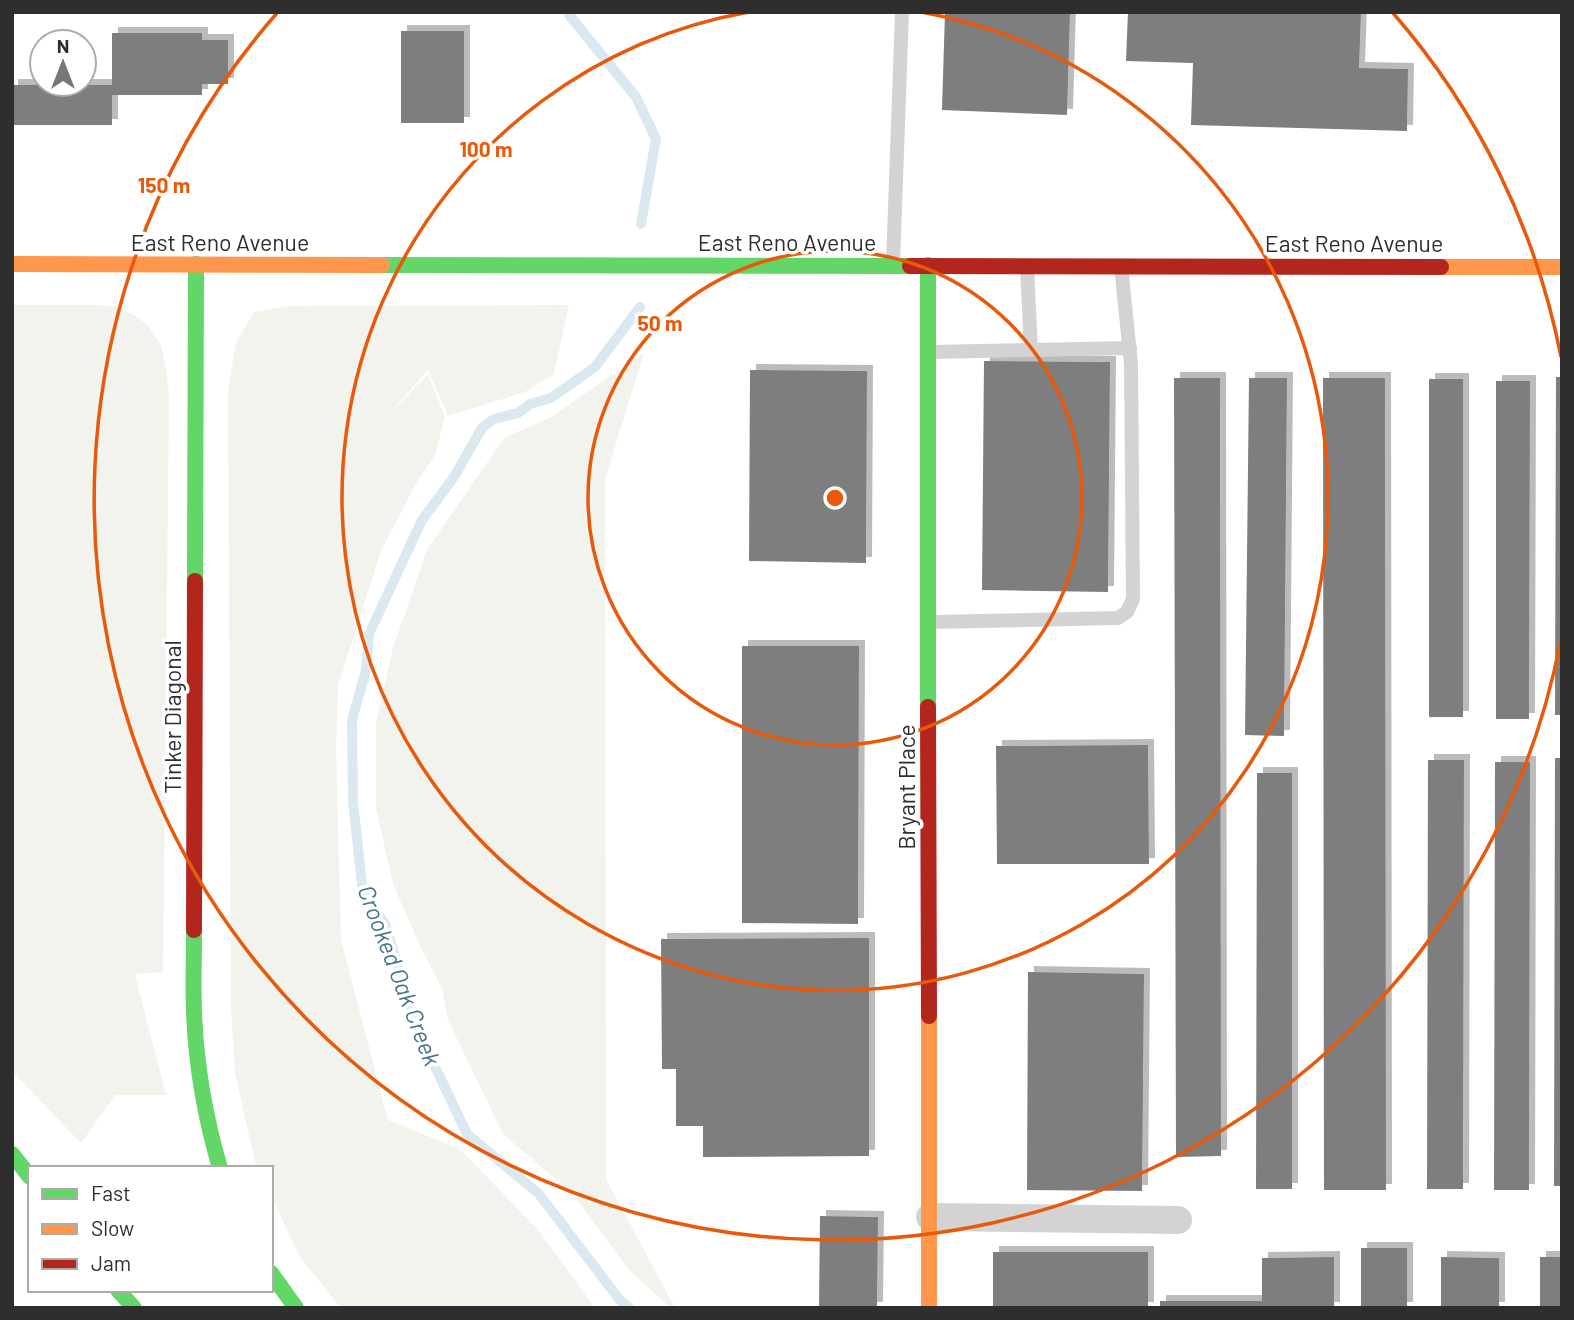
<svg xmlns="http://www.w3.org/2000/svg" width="1574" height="1320" font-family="Barlow,sans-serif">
	<defs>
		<filter id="shadow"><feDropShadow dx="6" dy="-6" stdDeviation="0" flood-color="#0004"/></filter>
	</defs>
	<rect width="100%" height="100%" fill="#fff"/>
	<!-- green -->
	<g fill="#f1f3ec">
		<path d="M12 305H98L115 307 132 314 147 325 161 345 166 369 169 394 163 972 135 974 166 1095H115L81 1143 12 1071Z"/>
		<path d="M569 305 554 374 525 392 448 416 428 370 379 425 428 374 445 417 435 455 414 487 381 551 338 686 336 750 341 940 388 1120 460 1149 538 1230 595 1308H341L300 1257 271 1196V1168H258L255 1162 235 1073 231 1007 228 390 236 343 254 312 288 306Z"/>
		<path d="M644 353 605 479 606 1179 675 1308H671L629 1270 573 1194 503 1134 448 1020 442 989 421 948 393 884 376 808V722L393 648 427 550 504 438 551 417Z"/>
	</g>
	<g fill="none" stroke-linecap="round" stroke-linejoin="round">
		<!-- stream -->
		<g stroke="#dae9f0" stroke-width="10">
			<path d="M569 12V15L636 97 656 139 641 224"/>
			<path d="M629 1308 619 1299 539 1194 467 1134 418 1031 385 924 364 894 362 884 353 802 352 720 366 670 369 634 422 520 454 477 482 428 494 419 518 413 530 404 551 398 595 367 640 307"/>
		</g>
	</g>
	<!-- building -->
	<g fill="#7e7e7e" filter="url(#shadow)">
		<path d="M945 12H1070L1067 115 942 110Z"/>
		<path d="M1128 12H1361L1359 68 1408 69 1407 131 1191 125 1193 63 1126 61Z"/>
		<rect x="401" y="31" width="63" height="92"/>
		<path d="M112 33H202V40H228V84H202V95H112V125H12V85H112Z"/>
		<path d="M984 361 1110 362 1108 592 982 590Z"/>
		<path d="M750 370 867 371 866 563 749 561Z"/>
		<path d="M1556 377H1562V715H1555Z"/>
		<path d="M1174 378H1220L1221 1156 1176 1157Z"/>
		<path d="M1249 378H1287L1284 736 1245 735Z"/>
		<path d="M1323 378H1385L1386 1190H1324Z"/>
		<rect x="1429" y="379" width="34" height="338"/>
		<path d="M1496 381H1530L1529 719H1496Z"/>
		<path d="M742 646H859L858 924 742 923Z"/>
		<path d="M1148 745 1149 864H997L996 746Z"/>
		<path d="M1555 758H1562V1186H1554Z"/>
		<path d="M1428 760H1464L1463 1189H1427Z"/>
		<path d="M1495 762H1530L1529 1190H1494Z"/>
		<path d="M1257 773H1292V1189H1256Z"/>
		<path d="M869 938V1156L703 1157V1126H676V1069H662L661 939Z"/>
		<path d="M1028 972 1144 974 1142 1191 1027 1190Z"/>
		<path d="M820 1216 878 1217 877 1308H819Z"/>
		<rect x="1361" y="1248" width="46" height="60"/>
		<rect x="993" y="1252" width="155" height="56"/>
		<path d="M1334 1257V1308H1160V1301H1262V1258Z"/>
		<path d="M1441 1257 1499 1258V1308H1441Z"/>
		<rect x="1540" y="1257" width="22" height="51"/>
	</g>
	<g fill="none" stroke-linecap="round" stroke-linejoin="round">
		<!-- lane -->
		<g stroke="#d3d3d3" stroke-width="14">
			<path d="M893 264 902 12"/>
			<path d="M1027 267 1031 350"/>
			<path d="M930 352 1130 348"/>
			<path d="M930 622 1118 618 1127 612 1133 599 1131 364 1121 266"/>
		</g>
		<!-- street -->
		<path stroke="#d3d3d3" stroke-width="28" d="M930 1217 1178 1220"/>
		<!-- fast -->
		<g stroke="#63d668" stroke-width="16">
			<path d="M382 265 910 266"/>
			<path d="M928 265V707"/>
			<path d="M195 581 196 264"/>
			<path d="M194 930C194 958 193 985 194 1012 196 1065 205 1117 220 1168"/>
			<path d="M12 1154 30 1177"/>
			<path d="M271 1273 296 1308"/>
			<path d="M118 1290 134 1308"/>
		</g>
		<!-- slow -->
		<g stroke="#ff974d" stroke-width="16">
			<path d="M12 264 382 265"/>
			<path d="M1441 267H1562"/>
			<path d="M929 1016V1308"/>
		</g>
		<!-- jam -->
		<g stroke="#b3261e" stroke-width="16">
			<path d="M910 266 1441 267"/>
			<path d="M928 707 929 1016"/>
			<path d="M194 930 195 581"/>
		</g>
	</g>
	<!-- distance rings -->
	<g fill="none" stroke="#e8590c" stroke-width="3.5">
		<circle cx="835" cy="498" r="247"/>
		<path d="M921 12A493 493 0 1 1 749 12"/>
		<path d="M1561 639A740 740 0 1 1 277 13M1393 13A740 740 0 0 1 1561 357"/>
	</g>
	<g text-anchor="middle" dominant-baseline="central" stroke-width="7" stroke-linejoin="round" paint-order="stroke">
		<!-- street labels -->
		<g font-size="23" fill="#2e2e2e" stroke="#fff">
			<text x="220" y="242">East Reno Avenue</text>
			<text x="787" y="242">East Reno Avenue</text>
			<text x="1354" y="243">East Reno Avenue</text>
			<text transform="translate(172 717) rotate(-90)">Tinker Diagonal</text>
			<text transform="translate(906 787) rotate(-90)">Bryant Place</text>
		</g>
		<!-- water labels -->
		<g font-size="24" font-style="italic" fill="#43758a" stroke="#fff">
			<text transform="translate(400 975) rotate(69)">Crooked Oak Creek</text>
		</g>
	</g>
	<circle cx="835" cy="498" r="10" fill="#e8590c" stroke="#fff" stroke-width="3.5"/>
	<g font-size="21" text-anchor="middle" font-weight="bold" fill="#e8590c" stroke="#fff" stroke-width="7" stroke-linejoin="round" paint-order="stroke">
		<text x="486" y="157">100 m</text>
		<text x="164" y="193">150 m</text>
		<text x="660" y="331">50 m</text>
	</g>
	<!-- border -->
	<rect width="1574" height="1320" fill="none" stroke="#2e2e2e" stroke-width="28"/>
	<!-- legend -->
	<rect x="28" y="1166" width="245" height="126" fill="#ffffff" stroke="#ababab" stroke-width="2"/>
	<rect x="42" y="1189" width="35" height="10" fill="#63d668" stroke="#ababab" stroke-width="2"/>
	<text x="91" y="1201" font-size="21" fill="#2e2e2e">Fast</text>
	<rect x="42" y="1224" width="35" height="10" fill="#ff974d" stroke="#ababab" stroke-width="2"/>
	<text x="91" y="1236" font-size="21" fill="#2e2e2e">Slow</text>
	<rect x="42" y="1259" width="35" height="10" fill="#b3261e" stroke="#ababab" stroke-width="2"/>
	<text x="91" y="1271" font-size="21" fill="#2e2e2e">Jam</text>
	<!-- north arrow -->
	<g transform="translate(63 63)"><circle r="33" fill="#ffffff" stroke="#ababab" stroke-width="2"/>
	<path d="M0-5L12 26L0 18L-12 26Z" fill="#777777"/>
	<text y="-10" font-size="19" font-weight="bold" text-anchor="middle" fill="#2e2e2e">N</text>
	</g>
</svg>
